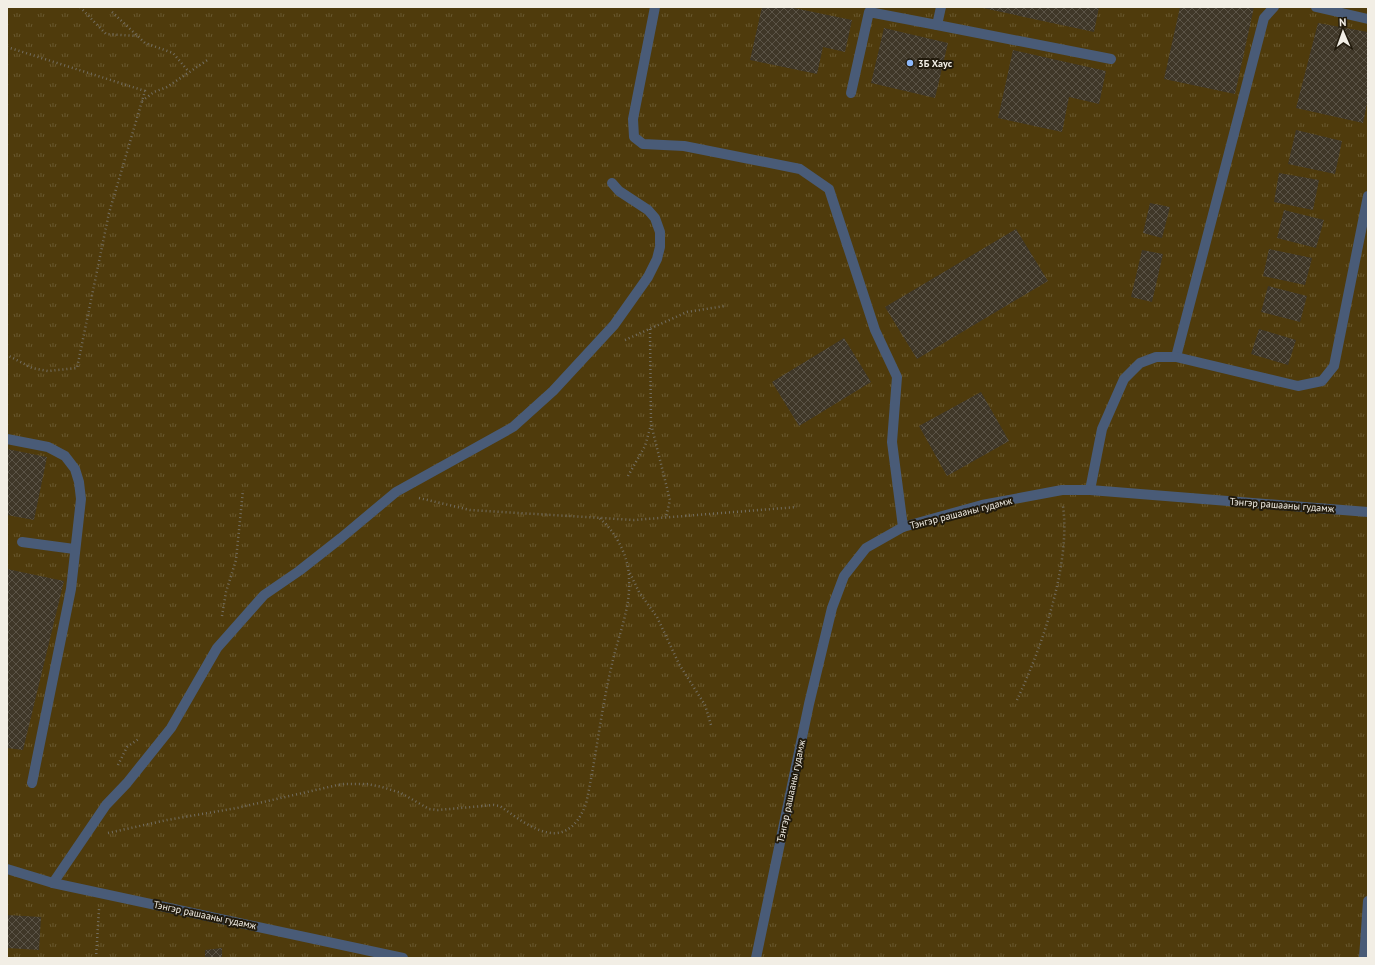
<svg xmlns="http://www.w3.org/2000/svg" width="1375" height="965" font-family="'PT Sans',sans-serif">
	<defs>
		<pattern id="grass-tufts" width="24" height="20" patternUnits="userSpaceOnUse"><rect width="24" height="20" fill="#4f3b0c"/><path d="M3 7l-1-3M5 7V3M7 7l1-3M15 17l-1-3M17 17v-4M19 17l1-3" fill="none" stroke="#69582f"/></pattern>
		<pattern id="building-cross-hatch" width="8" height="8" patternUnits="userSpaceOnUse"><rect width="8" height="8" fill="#3f3728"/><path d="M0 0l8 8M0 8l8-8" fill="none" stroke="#5b5447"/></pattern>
	</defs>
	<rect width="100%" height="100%" fill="#211a0c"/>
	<!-- grass -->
	<rect fill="url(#grass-tufts)" x="7" y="7" width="1361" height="951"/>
	<!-- building -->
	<g fill="url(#building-cross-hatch)">
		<path d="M762 7H789L852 20 845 52 823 47 817 74 750 60Z"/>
		<path d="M978 7H1099L1094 32Z"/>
		<path d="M1180 7H1254L1235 94 1164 79Z"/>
		<path d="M1318 23 1368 32V99L1363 123 1296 108Z"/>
		<path d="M884 28 948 43 935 98 871 83Z"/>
		<path d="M1013 50 1106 71 1099 104 1069 97 1062 132 998 118Z"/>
		<path d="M1296 130 1342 141 1335 174 1288 164Z"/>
		<path d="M1279 173 1319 180 1313 210 1274 202Z"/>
		<path d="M1150 203 1170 207 1162 238 1143 233Z"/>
		<path d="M1284 210 1324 220 1316 248 1277 238Z"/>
		<path d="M1016 229 1048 281 917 359 885 307Z"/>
		<path d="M1269 249 1312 258 1305 285 1263 276Z"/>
		<path d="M1142 250 1163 254 1152 302 1131 297Z"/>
		<path d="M1268 286 1307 296 1300 322 1261 312Z"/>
		<path d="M1259 329 1296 340 1288 365 1251 354Z"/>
		<path d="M844 338 871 382 799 426 772 382Z"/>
		<path d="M981 392 1009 441 947 476 919 426Z"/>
		<path d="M7 449 47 457 34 520 7 515Z"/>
		<path d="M7 569 64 581 23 750 7 748Z"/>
		<path d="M7 915 41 917 39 950 7 948Z"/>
		<path d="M222 948V958H205V950Z"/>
	</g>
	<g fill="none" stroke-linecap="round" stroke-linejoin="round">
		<!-- path -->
		<g stroke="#736e61" stroke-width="2.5" stroke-dasharray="1 3" stroke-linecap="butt">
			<path d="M80 7 106 34 137 36"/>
			<path d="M112 12 145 43 173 53 189 72"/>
			<path d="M7 47 145 91 109 213 77 368 48 371 32 368 7 355"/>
			<path d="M142 101 154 92 167 87 209 59"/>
			<path d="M650 329 651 424 670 500 666 517"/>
			<path d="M625 340 687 312 725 306"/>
			<path d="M628 476 645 446 651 425"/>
			<path d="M419 498 470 510 634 520 797 507"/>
			<path d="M630 573 639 592 657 617 679 664 705 705 711 725"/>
			<path d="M222 616 226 592 236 560 243 490"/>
			<path d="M1017 700C1042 647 1071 564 1063 506"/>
			<path d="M118 765 127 747 140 738"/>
			<path d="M108 833 167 820 237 808 342 784H367L382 787 401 793 429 809 438 810 494 805 500 806C531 828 566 855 586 804 596 758 601 710 612 664 618 636 631 608 629 578 629 557 615 530 599 518"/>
			<path d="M96 958 99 909"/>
		</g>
		<!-- lane -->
		<g stroke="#495b77" stroke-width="10">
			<path d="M655 7 633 119 634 137 643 144 684 146 800 169 829 189 875 330 897 377 892 442 903 527"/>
			<path d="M1316 7 1368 19"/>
			<path d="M1176 357 1264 18 1274 7"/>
			<path d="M1090 490 1102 429 1124 379 1140 363 1156 357H1176L1298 386 1322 381 1334 366 1368 196"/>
			<path d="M22 542 74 549"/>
			<path d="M53 883 106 805 127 783 171 728 217 648 264 595 299 571 341 538 396 492 513 427 553 391 614 325 648 277 657 259 660 247V232L655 218 648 210 619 191 612 183"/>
		</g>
		<!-- street -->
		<g stroke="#495b77" stroke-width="10">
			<path d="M937 25 1111 59"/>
			<path d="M851 93 869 12 937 25 941 7"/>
			<path d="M7 439 48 447 65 456 75 469 79 482 81 499 71 589 32 783"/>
			<path d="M7 869 53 883 403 958"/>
			<path d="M756 958 809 704 832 608 844 576 866 548 903 527 982 505 1062 490H1090L1368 512"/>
			<path d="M1364 958 1368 901"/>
		</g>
	</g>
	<!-- markers -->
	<circle fill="#8db9fc" stroke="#211a0c" stroke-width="1.5" cx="910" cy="63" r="4"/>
	<g text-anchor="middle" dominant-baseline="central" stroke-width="4" stroke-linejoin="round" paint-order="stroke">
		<!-- poi labels -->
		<g font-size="10" font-weight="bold" fill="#f2eee5" stroke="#211a0c" text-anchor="start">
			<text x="918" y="63">3Б Хаус</text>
		</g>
		<!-- street labels -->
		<g font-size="10" fill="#f2eee5" stroke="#211a0c">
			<text transform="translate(1282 505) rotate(4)">Тэнгэр рашааны гудамж</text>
			<text transform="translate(961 513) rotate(-14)">Тэнгэр рашааны гудамж</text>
			<text transform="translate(791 791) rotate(-78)">Тэнгэр рашааны гудамж</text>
			<text transform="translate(205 915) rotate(12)">Тэнгэр рашааны гудамж</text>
		</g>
	</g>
	<!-- border -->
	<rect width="1375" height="965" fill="none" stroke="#f2eee5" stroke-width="16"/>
	<!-- north arrow -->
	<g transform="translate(1343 32) rotate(358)" stroke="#211a0c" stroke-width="3" paint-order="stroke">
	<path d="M0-3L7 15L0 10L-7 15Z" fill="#f2eee5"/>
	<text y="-6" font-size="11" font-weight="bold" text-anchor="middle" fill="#f2eee5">N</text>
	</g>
</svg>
